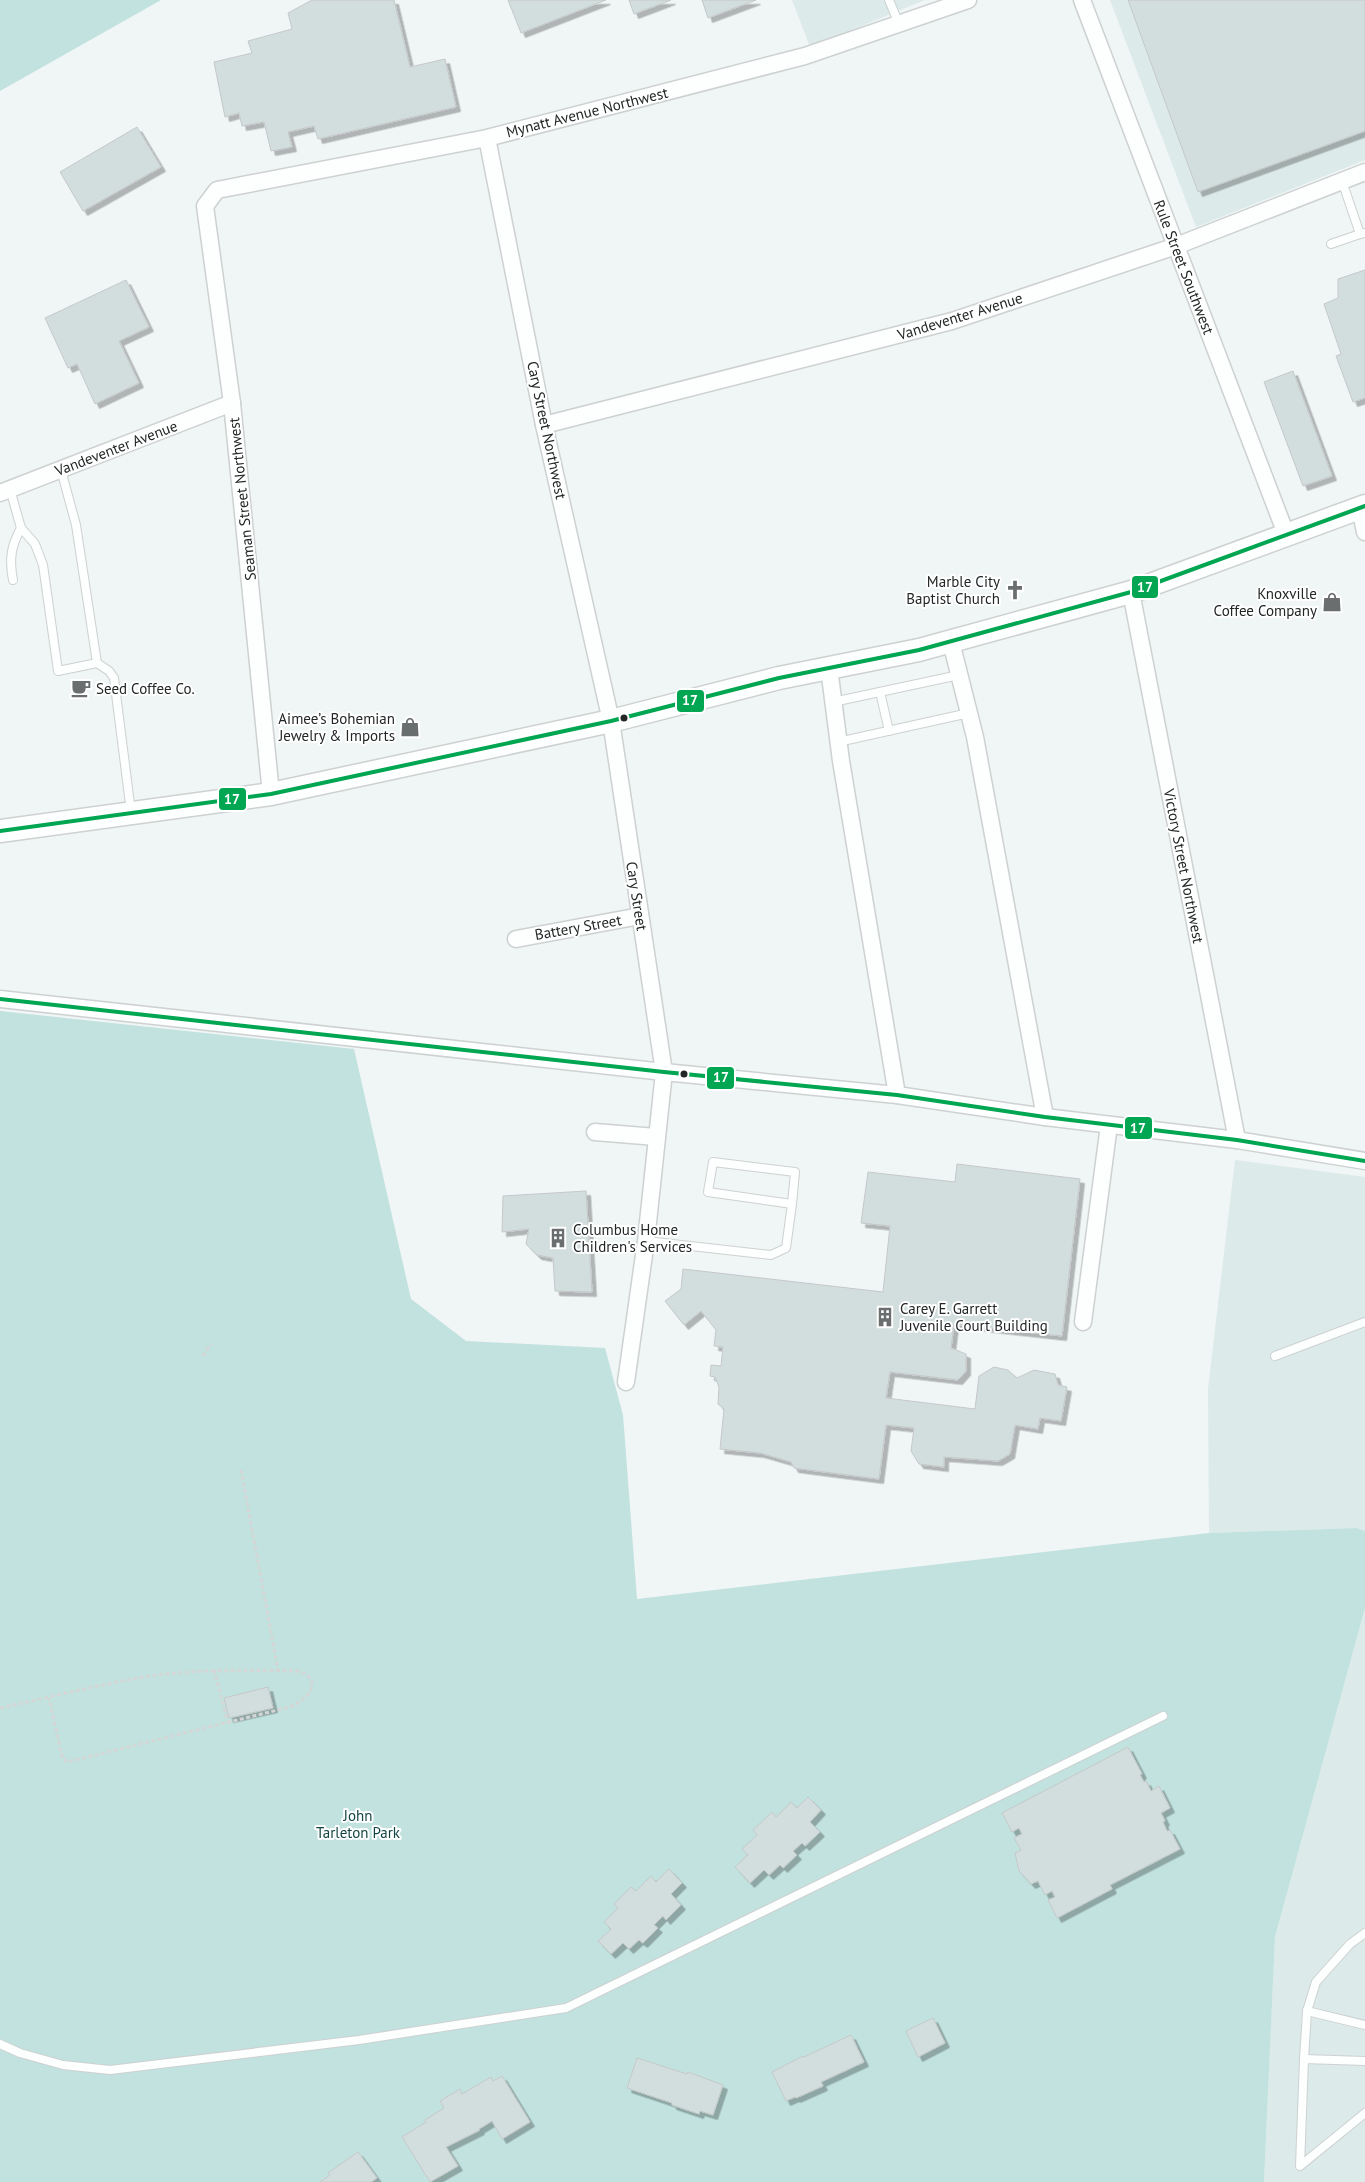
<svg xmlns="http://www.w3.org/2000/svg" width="1365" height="2182" font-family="'PT Sans',sans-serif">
	<defs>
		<filter id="shadow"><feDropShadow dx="4.5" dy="4.5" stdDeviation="0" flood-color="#0004"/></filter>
	</defs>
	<rect width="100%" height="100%" fill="#f0f5f5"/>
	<!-- built -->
	<g fill="#dceae9">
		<path d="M792 0H925L810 47Z"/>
		<path d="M1110 0H1365V160L1196 227Z"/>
		<path d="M1235 1160 1365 1177V1531L1356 1528 1209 1533 1208 1389Z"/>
		<path d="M1365 1608V2182H1264L1275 1937Z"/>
	</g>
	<!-- green -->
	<g fill="#c1e2df">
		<path d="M0 0H161L0 91Z"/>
		<path d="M0 1011 354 1049 411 1299 466 1341 605 1348 623 1415 637 1599 1209 1533 1356 1528 1365 1531V1608L1275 1937 1264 2182H0Z"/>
	</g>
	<!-- building -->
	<g fill="#d2dedd" stroke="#c5c8c8" filter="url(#shadow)">
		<path d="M312 0H394L410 67 445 59 456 107 318 139 314 126 288 132 292 147 271 151 264 122 242 126 239 113 225 117 214 62 252 53 248 41 292 29 288 13Z"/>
		<path d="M508 0H606L521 33Z"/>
		<path d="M629 0H671L634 14Z"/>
		<path d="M702 0H756L708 18Z"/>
		<path d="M1128 0H1365V131L1198 192Z"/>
		<path d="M137 127 161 167 83 211 60 172Z"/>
		<path d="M1365 270V398L1353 402 1336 356 1341 354 1324 304 1338 298V279Z"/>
		<path d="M126 280 149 327 119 341 139 383 95 404 77 364 68 368 45 318Z"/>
		<path d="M1293 371 1332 476 1303 486 1264 382Z"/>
		<path d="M957 1164 1080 1179 1062 1336 954 1324 951 1348 966 1354V1371L958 1380 890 1372 886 1398 975 1409 979 1376 994 1367 1008 1370 1017 1378 1034 1370 1055 1374 1058 1385 1067 1387 1061 1421 1040 1418 1038 1429 1015 1425 1010 1454 998 1461 944 1457V1467L919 1464 911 1451 914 1428 886 1425 879 1479 794 1468 791 1462 760 1453 720 1449 724 1409 718 1404 719 1387 715 1377 710 1376 711 1365 721 1366 723 1347 714 1346 716 1330 701 1311 684 1325 665 1301 681 1289 683 1269 883 1292 890 1226 861 1223 868 1172 955 1182Z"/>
		<path d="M586 1191 592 1292 555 1291 553 1258 537 1255 526 1244 529 1229 502 1232 503 1196Z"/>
		<path d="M268 1687 273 1708 229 1718 224 1698Z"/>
		<path d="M1128 1747 1142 1774 1140 1775 1144 1782 1146 1781 1151 1791 1159 1786 1170 1808 1161 1813 1165 1821 1163 1822 1167 1831 1170 1830 1180 1849 1110 1885 1112 1889 1057 1918 1048 1900 1055 1897 1052 1891 1045 1895 1038 1881 1031 1884 1019 1871 1015 1853 1021 1850 1014 1838 1022 1834 1019 1828 1012 1832 1002 1813Z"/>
		<path d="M808 1797 821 1810 810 1822 820 1832 805 1846 802 1843 793 1851 797 1855 783 1868 780 1865 769 1875 764 1870 750 1883 735 1867 748 1855 742 1849 757 1835 753 1830 772 1812 776 1817 791 1802 797 1808Z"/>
		<path d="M669 1869 682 1883 671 1894 681 1905 666 1920 663 1916 654 1925 658 1928 643 1943 639 1940 629 1949 623 1943 611 1954 598 1941 611 1929 604 1922 618 1908 614 1904 631 1887 636 1891 651 1876 656 1882Z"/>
		<path d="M933 2018 945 2043 918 2057 906 2031Z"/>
		<path d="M851 2035 864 2062 821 2082 823 2086 796 2098 795 2097 786 2101 772 2072 803 2056 804 2057Z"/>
		<path d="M637 2058 687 2074 688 2072 723 2085 713 2115 700 2111 699 2114 672 2105V2103L627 2088Z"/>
		<path d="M502 2076 530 2122 502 2139 492 2121 479 2129 480 2130 446 2147 458 2166 430 2182 402 2137 426 2122 425 2120 444 2108 440 2101 460 2089 462 2094 491 2077 493 2081Z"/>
		<path d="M358 2152 377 2178 371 2182H320L330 2175 328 2173Z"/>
	</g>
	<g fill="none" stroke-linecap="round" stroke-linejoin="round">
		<defs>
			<g id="lane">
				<path d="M889 0 899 24"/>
				<path d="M1342 181 1360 234 1365 233"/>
				<path d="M1331 244 1360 234"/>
				<path d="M10 489 21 528 35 544 43 565 58 671 97 663 76 525 61 470"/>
				<path d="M13 580C9 559 11 546 21 528"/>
				<path d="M97 663 109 671 114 678 131 812"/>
				<path d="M880 692 889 731"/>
				<path d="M833 702 959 675"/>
				<path d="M838 742 969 713"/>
				<path d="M646 1241 771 1255 786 1248 792 1204 708 1192 713 1162 795 1172 792 1204"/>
				<path d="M1275 1356 1365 1322"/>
				<path d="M1365 1933 1350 1944 1316 1982 1307 2011 1365 2025"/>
				<path d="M0 2044 20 2053 63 2065 110 2070 359 2040 566 2008 1163 1716"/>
				<path d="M1304 2059 1307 2011"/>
				<path d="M1365 2061 1304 2059 1300 2166 1365 2113"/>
			</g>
			<g id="street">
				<path d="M1082 0 1286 534"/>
				<path d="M487 138 544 425 611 721 664 1072 646 1241 626 1382"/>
				<path d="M544 425 952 321 1176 246 1365 172"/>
				<path d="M0 493 232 403"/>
				<path d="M1360 508 1365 532"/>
				<path d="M1131 592 1237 1140"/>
				<path d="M951 642 975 737 1045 1117"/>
				<path d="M829 668 841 761 897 1095"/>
				<path d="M271 794 232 403 205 206 217 190 487 138 805 56 968 0"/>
				<path d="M516 939 640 916"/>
				<path d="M0 999 664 1072 897 1095 1045 1117 1237 1140 1365 1161"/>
				<path d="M595 1132 656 1137"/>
				<path d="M1083 1322 1109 1125"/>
			</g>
			<path id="secondary" d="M0 831 271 794 611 721 779 678 919 650 1131 592 1365 506"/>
		</defs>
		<!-- lane casing -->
		<use href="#lane" stroke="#cdd1d1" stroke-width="10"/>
		<!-- street casing -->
		<use href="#street" stroke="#cdd1d1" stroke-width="19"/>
		<!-- secondary casing -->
		<use href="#secondary" stroke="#cdd1d1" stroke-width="25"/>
		<!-- path -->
		<g stroke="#d4d6d6" stroke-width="3" stroke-dasharray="4 2.5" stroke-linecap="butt">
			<path d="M203 1356 211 1344"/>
			<path d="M241 1470 278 1670"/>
			<path d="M214 1670 228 1722"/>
			<path d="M0 1708C52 1697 104 1683 157 1675 203 1669 251 1670 298 1671 325 1680 308 1699 290 1707L67 1762 62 1756 49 1698"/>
		</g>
		<!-- lane -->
		<use href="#lane" stroke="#fdfefe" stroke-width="8"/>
		<!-- street -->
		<use href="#street" stroke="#fdfefe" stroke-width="16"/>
		<!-- secondary -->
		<use href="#secondary" stroke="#fdfefe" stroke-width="22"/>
		<defs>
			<g id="bus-1">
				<path d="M0 831 271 794 611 721 779 678 919 650 1131 592 1365 506"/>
				<path d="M0 999 664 1072 897 1095 1045 1117 1237 1140 1365 1161"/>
			</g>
		</defs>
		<!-- bus-1 casing -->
		<use href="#bus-1" stroke="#fff" stroke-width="8"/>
		<!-- bus-1 -->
		<use href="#bus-1" stroke="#00a651" stroke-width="4"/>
	</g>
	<!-- icons -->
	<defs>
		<symbol id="church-bare" viewBox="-9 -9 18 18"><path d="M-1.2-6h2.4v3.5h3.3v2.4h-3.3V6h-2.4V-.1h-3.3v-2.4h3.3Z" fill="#6a6e6e" stroke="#fff" stroke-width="2.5" paint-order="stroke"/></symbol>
		<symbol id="shop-bare" viewBox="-9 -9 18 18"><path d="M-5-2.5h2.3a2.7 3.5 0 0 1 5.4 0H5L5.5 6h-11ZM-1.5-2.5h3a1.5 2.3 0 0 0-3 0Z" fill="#6a6e6e" stroke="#fff" stroke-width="2.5" paint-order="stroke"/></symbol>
		<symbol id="cafe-bare" viewBox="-9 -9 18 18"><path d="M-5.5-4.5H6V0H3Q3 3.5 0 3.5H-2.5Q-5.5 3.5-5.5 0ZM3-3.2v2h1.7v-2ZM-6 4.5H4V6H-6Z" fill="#6a6e6e" stroke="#fff" stroke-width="2.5" paint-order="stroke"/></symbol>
		<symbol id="building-bare" viewBox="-9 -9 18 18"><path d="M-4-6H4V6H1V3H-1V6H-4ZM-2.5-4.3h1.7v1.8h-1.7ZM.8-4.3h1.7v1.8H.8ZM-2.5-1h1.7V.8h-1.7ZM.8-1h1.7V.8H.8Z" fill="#6a6e6e" stroke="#fff" stroke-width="2.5" paint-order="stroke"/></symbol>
	</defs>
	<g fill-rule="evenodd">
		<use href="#church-bare" x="1001" y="576" width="28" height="28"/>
		<use href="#shop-bare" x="1318" y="588" width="28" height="28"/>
		<use href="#cafe-bare" x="67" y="674" width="28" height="28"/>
		<use href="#shop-bare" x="396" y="713" width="28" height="28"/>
		<use href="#building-bare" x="544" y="1224" width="28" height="28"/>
		<use href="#building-bare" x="871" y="1303" width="28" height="28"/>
	</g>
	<!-- markers -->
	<g fill="#222626" stroke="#fff" stroke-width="2">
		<circle cx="624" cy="718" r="4.5"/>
		<circle cx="684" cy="1074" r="4.5"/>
	</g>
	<g text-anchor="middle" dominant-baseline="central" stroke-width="4" stroke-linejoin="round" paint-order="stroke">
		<!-- street labels -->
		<g font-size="15" fill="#222626" stroke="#fff">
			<text transform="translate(587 112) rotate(-14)">Mynatt Avenue Northwest</text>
			<text transform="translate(1184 267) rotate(69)">Rule Street Southwest</text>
			<text transform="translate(960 316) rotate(-17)">Vandeventer Avenue</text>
			<text transform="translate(547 430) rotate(78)">Cary Street Northwest</text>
			<text transform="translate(116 448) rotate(-21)">Vandeventer Avenue</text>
			<text transform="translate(242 499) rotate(-96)">Seaman Street Northwest</text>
			<text transform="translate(1184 866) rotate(79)">Victory Street Northwest</text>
			<text transform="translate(637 896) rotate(81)">Cary Street</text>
			<text transform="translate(578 927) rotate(-10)">Battery Street</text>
		</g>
		<!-- poi labels -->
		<g font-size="15" fill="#222626" stroke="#fff" text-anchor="end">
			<text x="1000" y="581">Marble City<tspan x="1000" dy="17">Baptist Church</tspan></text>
			<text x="1317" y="593">Knoxville<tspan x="1317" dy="17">Coffee Company</tspan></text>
			<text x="96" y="688" text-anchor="start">Seed Coffee Co.</text>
			<text x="395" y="718">Aimee’s Bohemian<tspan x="395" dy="17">Jewelry &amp; Imports</tspan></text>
			<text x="573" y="1229" text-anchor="start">Columbus Home<tspan x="573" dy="17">Children's Services</tspan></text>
			<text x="900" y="1308" text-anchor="start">Carey E. Garrett<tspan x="900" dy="17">Juvenile Court Building</tspan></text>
		</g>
		<!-- park labels -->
		<g font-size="15" fill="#124542" stroke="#fff">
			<text x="358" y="1815">John<tspan x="358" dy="17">Tarleton Park</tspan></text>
		</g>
	</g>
	<g stroke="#fff" stroke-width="2">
		<rect x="1131" y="575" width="28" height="24" rx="5" fill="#00a651"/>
		<rect x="676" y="689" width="29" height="24" rx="5" fill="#00a651"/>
		<rect x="218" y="787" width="29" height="24" rx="5" fill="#00a651"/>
		<rect x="706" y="1066" width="29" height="24" rx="5" fill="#00a651"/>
		<rect x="1124" y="1116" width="29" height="24" rx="5" fill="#00a651"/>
	</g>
	<g font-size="14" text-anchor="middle" font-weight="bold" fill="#fff">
		<text x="1145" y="592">17</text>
		<text x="690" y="705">17</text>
		<text x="232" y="804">17</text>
		<text x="721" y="1082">17</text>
		<text x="1138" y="1133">17</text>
	</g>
</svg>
